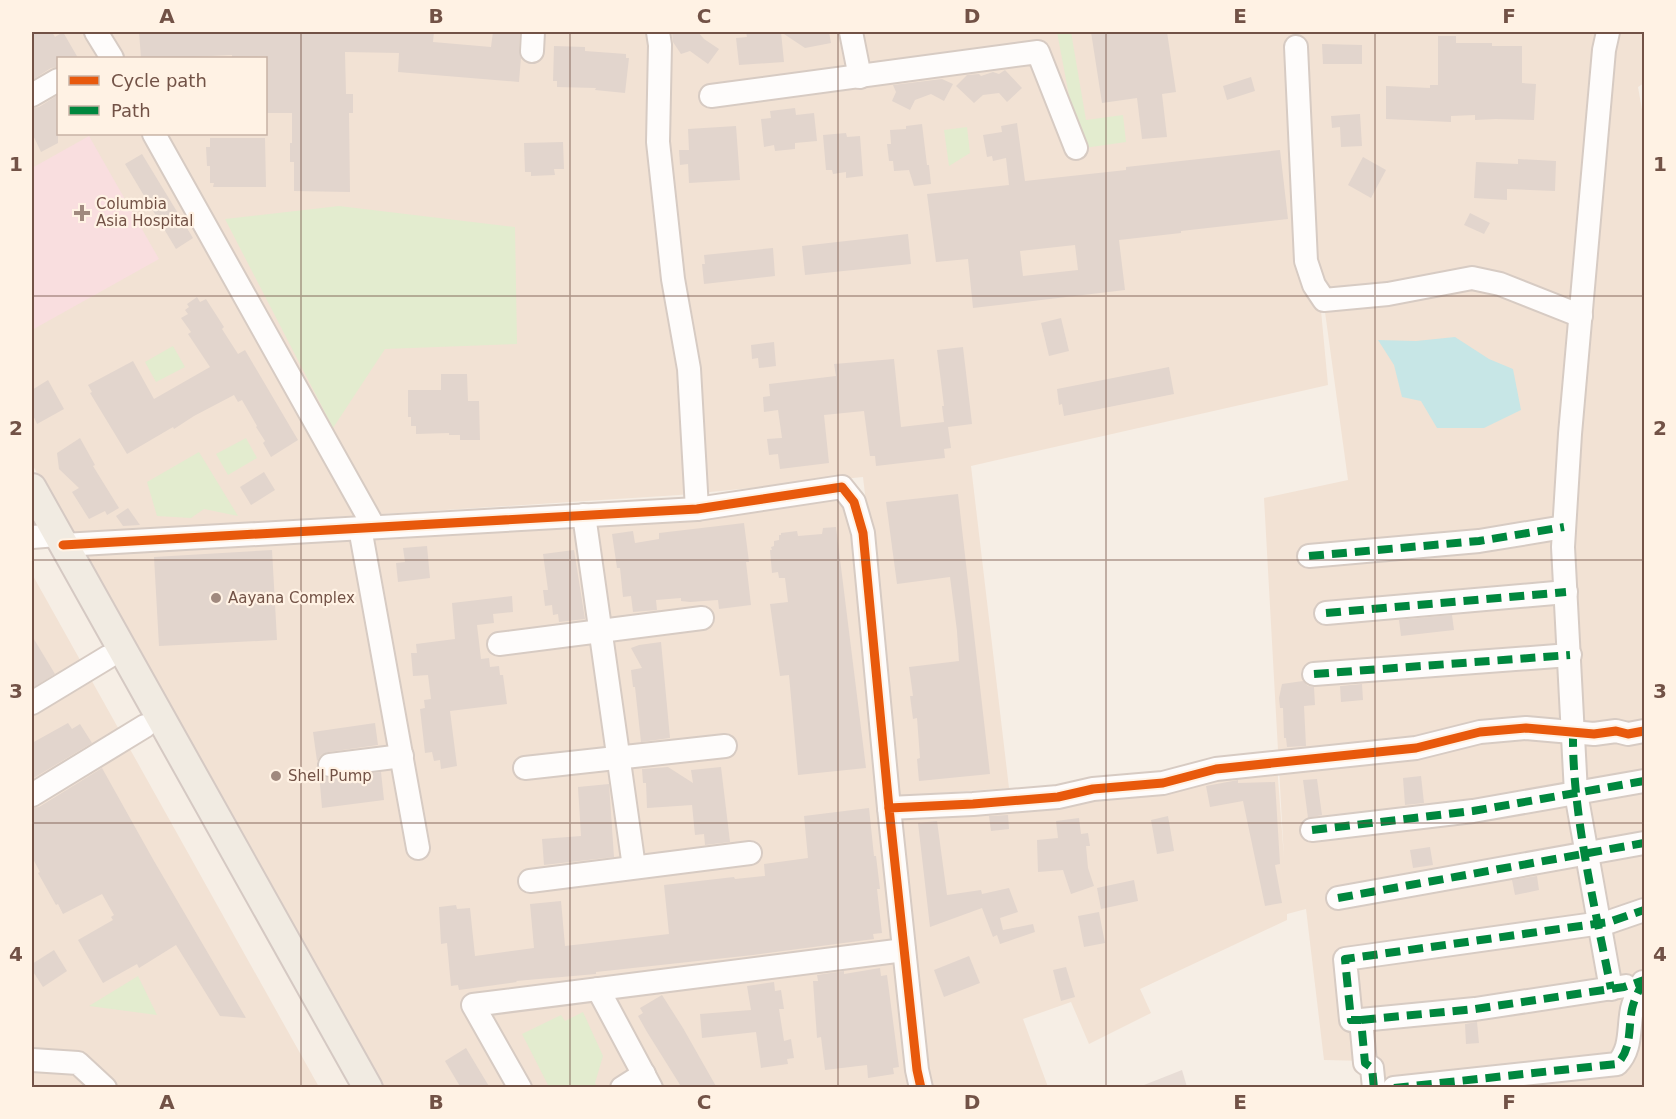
<svg xmlns="http://www.w3.org/2000/svg" width="1676" height="1119" font-family="'DejaVu Sans',sans-serif">
	<rect width="100%" height="100%" fill="#f6eee5"/>
	<!-- residential -->
	<g fill="#f2e2d4" fill-rule="evenodd">
		<path d="M32 32H1604L1579 311 1500 280 1320 300 1328 385 971 466 1009 788 900 796 863 477 679 495 71 534 32 464ZM58 58H266V134H58Z"/>
		<path d="M1616 32H1644V83L1638 87 1644 121V727L1575 728 1568 546Z"/>
		<path d="M1470 288 1573 320 1572 732 1644 733V1087H1376L1366 1061 1324 1060 1306 909 1287 914V920L1140 989 1151 1013 1089 1044 1071 1002 1023 1019 1048 1087H927L893 811 1277 765 1284 858 1264 498 1348 480 1325 312 1390 304Z"/>
		<path d="M840 493 858 536 914 1087H369L79 552Z"/>
		<path d="M32 574 319 1087H32Z"/>
	</g>
	<!-- industrial -->
	<path fill="#e8ddd6" d="M1182 1070 1187 1087H1139Z"/>
	<!-- medical -->
	<path fill="#f9dedf" d="M89 136 159 259 32 330V168Z"/>
	<!-- green -->
	<g fill="#e3eccf">
		<path d="M1057 32H1071L1086 120 1123 115 1126 142 1084 148 1076 133Z"/>
		<path d="M967 127 970 153 949 166 944 130Z"/>
		<path d="M339 206 515 227 517 344 385 349 333 428 225 219Z"/>
		<path d="M173 346 185 367 156 382 145 362Z"/>
		<path d="M246 438 257 458 228 475 216 454Z"/>
		<path d="M199 452 238 516 204 509 191 518 157 516 147 482Z"/>
		<path d="M138 976 157 1015 89 1006Z"/>
		<path d="M583 1012 603 1056 595 1083 597 1087H549L522 1034 561 1015 565 1021Z"/>
	</g>
	<!-- water -->
	<path fill="#c7e6e6" d="M1455 337 1489 359 1513 369 1521 410 1484 428H1437L1421 401 1402 397 1394 365 1378 340 1416 341Z"/>
	<!-- building -->
	<g fill="#e2d5cd" fill-rule="evenodd">
		<path d="M32 32H52L55 37 63 32 78 58H58V67L51 68 32 80Z"/>
		<path d="M139 32H434L433 42 491 47 493 32H520L519 50 521 58 519 82 398 72 399 53 345 52 346 94H353V113H349L350 192 294 191V162H290V143H292V113H266V56L232 57V55L172 58H141Z"/>
		<path d="M672 32H698L704 39 719 49 708 64 690 51 681 54 673 42Z"/>
		<path d="M746 32H829L831 43 805 48 781 32 784 62 739 65 736 38 747 37Z"/>
		<path d="M1091 32H1167L1176 92 1162 94 1167 137 1142 139 1137 98 1102 103Z"/>
		<path d="M1438 36H1456V43H1492V46H1522V83L1536 84 1534 120 1496 119 1475 120V115L1451 116V122L1386 119V86L1430 88V85H1438Z"/>
		<path d="M1322 44 1362 45V64H1323Z"/>
		<path d="M554 46 585 47V51L626 54V58H629L625 93 595 90 596 88 557 87V81H553Z"/>
		<path d="M1005 70 1022 88 1007 102 999 93 983 95 974 103 956 86 967 75 979 74 981 76 993 72 999 74Z"/>
		<path d="M1251 77 1255 91 1227 100 1223 86Z"/>
		<path d="M942 79 953 84 944 101 931 94 915 100 910 110 892 101 896 92 893 85Z"/>
		<path d="M58 95V143L41 152 32 133V108L39 107Z"/>
		<path d="M795 108 796 115 814 113 817 141 795 143V149L775 151 774 145 764 147 761 119 771 118 770 111Z"/>
		<path d="M1360 114 1362 146 1341 147 1340 127 1332 128 1331 116Z"/>
		<path d="M1017 123 1025 181 1126 170V167L1280 150 1288 219 1181 231V233L1119 240 1125 290 973 308 968 259 936 262 927 194 1009 185 1006 158 993 161 992 156 987 157 983 135 1002 132 1001 126ZM1075 245 1078 270 1023 276 1020 251Z"/>
		<path d="M922 124 927 165H929L931 184 914 186 909 170 894 171 893 161H889L887 144H891L890 130 906 129V126Z"/>
		<path d="M736 126 740 180 689 183 688 164 680 165 679 150H689L688 129Z"/>
		<path d="M846 133 847 137 860 136 863 176 846 178V172L833 174 832 170H826L823 135Z"/>
		<path d="M210 138H265L266 187H213L214 183H210V166H207L206 147H210Z"/>
		<path d="M563 142 564 169H554L555 175 531 176V172H525L524 143Z"/>
		<path d="M142 154 193 238 176 249 125 164Z"/>
		<path d="M1363 157 1386 170 1371 198 1348 185Z"/>
		<path d="M1518 159 1556 161 1555 191 1507 189V200L1474 198 1476 162 1518 164Z"/>
		<path d="M1470 213 1490 223 1484 234 1464 225Z"/>
		<path d="M908 234 911 264 805 275 802 246Z"/>
		<path d="M773 248 775 276 704 284 702 264H705L704 255Z"/>
		<path d="M197 297 200 302 206 299 224 327 222 329 238 354 245 350 298 440 271 457 263 443 265 441 256 427 257 426 242 400 238 402 234 395 194 416 174 429 173 427 127 454 90 393 92 392 88 385 133 361 154 399 210 367 188 334 191 332 181 318 188 314 185 310 189 307 187 304Z"/>
		<path d="M1061 318 1069 351 1049 356 1041 323Z"/>
		<path d="M774 342 776 366 759 368 758 358 752 359 751 345Z"/>
		<path d="M963 347 972 424 948 427 951 448 944 449 945 458 876 466 875 456H870L864 411 824 415 829 463 780 469 778 454 769 455 767 439 782 438 778 410 764 412 763 397 770 396 769 384 836 376 834 364 894 359 901 427 944 422 942 406H944L937 350Z"/>
		<path d="M1169 367 1174 394 1064 416 1062 404 1059 405 1057 389Z"/>
		<path d="M441 374H467L468 401H479L480 440H460V435H449V433L416 434V426H411V417H408V390H441Z"/>
		<path d="M48 380 64 409 37 424 32 413V390Z"/>
		<path d="M80 438 95 465 93 466 119 508 107 515 105 511 89 519 72 492 79 488 59 469 57 453Z"/>
		<path d="M264 472 275 490 251 505 240 487Z"/>
		<path d="M958 494 990 774 919 781 917 759 920 758 917 718 913 719 910 696H913L909 667 959 661 957 631 950 577 897 584 886 502Z"/>
		<path d="M128 508 140 525 123 526 116 516Z"/>
		<path d="M744 523 749 562H746L751 605 719 609 718 600 690 602 681 601V598L656 600 657 610 633 612 631 596 623 597 620 568H617L612 534 633 531 635 543 659 539V533Z"/>
		<path d="M836 527 866 768 798 775 789 675 780 676 770 604 788 602 785 578H779L778 572 772 573 770 550H772L771 547 774 546V541L779 540V535H781V533L797 531 798 536 822 534 823 528Z"/>
		<path d="M427 546 430 578 398 582 396 563 405 562 403 548Z"/>
		<path d="M272 550 277 640 159 646 154 557Z"/>
		<path d="M574 550 585 619 559 622 558 614 553 615 552 605 545 606 543 590H548L543 554Z"/>
		<path d="M512 596 513 612 493 614 494 623 477 625 481 659 489 658 490 667 499 666 500 675H503L507 704 450 711 457 766 441 769 440 760 434 761 432 752 425 753 420 709 425 708 424 700 431 699 428 675 413 676 411 653H417L416 644 455 639 452 603Z"/>
		<path d="M1452 615 1454 630 1401 636 1399 620Z"/>
		<path d="M32 636 55 674 32 688Z"/>
		<path d="M661 642 670 738 641 742 635 687H633L631 670 642 668 631 648 639 645Z"/>
		<path d="M1303 681 1308 686 1314 687 1315 705 1304 706 1306 746 1287 747 1286 738H1284L1283 708H1280L1279 698 1282 684Z"/>
		<path d="M1362 684 1363 700 1341 702 1340 686Z"/>
		<path d="M68 723 72 729 80 724 92 743 32 779V743Z"/>
		<path d="M375 723 378 745 328 752 321 755 317 761 313 732Z"/>
		<path d="M668 767 693 783 691 770 721 767 730 842 705 845 704 834 695 835 692 805 647 808 646 783H643L642 769Z"/>
		<path d="M102 768 154 861 246 1018 220 1016 176 945 139 968 137 964 103 983 78 940 113 920 111 917 114 915 102 894 63 914 58 904 56 905 38 873 40 872 32 857V808L39 807Z"/>
		<path d="M381 772 384 800 322 808 319 773 324 777 332 778Z"/>
		<path d="M1421 776 1424 803 1405 805 1403 778Z"/>
		<path d="M1317 779 1322 815 1308 818 1303 780Z"/>
		<path d="M1238 780V783L1275 782 1280 864 1275 865 1282 903 1265 906 1243 801 1210 807 1206 786Z"/>
		<path d="M609 784 614 857 544 865 542 839 581 836 578 787Z"/>
		<path d="M869 808 874 856H876L880 889H877L882 933 873 934 874 939 753 955 596 972V974L516 981 517 982 459 990 458 985 451 986 447 943 441 944 439 907 456 905 457 909 470 908 475 956 534 948 530 904 561 901 565 946 669 934 664 885 734 877 735 879 765 876 764 864 808 858 804 816Z"/>
		<path d="M1008 815 1009 829 991 831 989 816Z"/>
		<path d="M1168 816 1174 851 1157 854 1151 820Z"/>
		<path d="M1079 818 1081 834 1088 833 1090 846H1086L1088 868 1094 886 1071 894 1063 870 1038 872 1037 840 1058 838 1056 821Z"/>
		<path d="M937 821 947 895 981 890 982 894 1009 888 1018 912 1000 918 1003 930 1033 924 1035 932 1000 944 997 935 993 937 982 908 930 927 918 823Z"/>
		<path d="M1430 847 1433 865 1413 868 1410 850Z"/>
		<path d="M1537 876 1539 890 1515 895 1512 880Z"/>
		<path d="M1134 880 1138 901 1101 909 1097 888Z"/>
		<path d="M1099 912 1105 943 1084 947 1078 916Z"/>
		<path d="M54 950 67 971 43 987 32 970V964Z"/>
		<path d="M969 956 980 983 944 997 934 970Z"/>
		<path d="M1066 967 1075 997 1061 1001 1053 970Z"/>
		<path d="M880 968 881 976 887 975 899 1067 893 1068 894 1074 868 1078 867 1065 825 1070 821 1037 817 1038 813 981H818L817 975 844 971V974Z"/>
		<path d="M774 982 775 991 781 990 784 1009H779L784 1041 791 1039 794 1058 787 1059 788 1064 761 1068 756 1032 702 1038 700 1014 751 1010 747 986Z"/>
		<path d="M662 995 683 1028 717 1088H682L647 1032 638 1016 643 1013 640 1008Z"/>
		<path d="M1477 1022 1479 1043 1466 1044 1465 1024Z"/>
		<path d="M466 1048 490 1088H461L445 1061Z"/>
	</g>
	<g fill="none" stroke-linecap="round" stroke-linejoin="round">
		<defs>
			<g id="minor">
				<path d="M96 32 112 58"/>
				<path d="M658 32 660 45 658 142 673 279 689 369 697 509"/>
				<path d="M851 32 860 77"/>
				<path d="M1608 32 1604 50 1570 434 1563 547 1576 793 1611 989"/>
				<path d="M1296 47 1306 261 1314 285 1324 300 1388 294 1472 278 1500 284 1581 316"/>
				<path d="M532 51 533 32"/>
				<path d="M32 95 58 80"/>
				<path d="M711 96 1038 52 1076 148"/>
				<path d="M154 134 374 527"/>
				<path d="M584 515 634 867"/>
				<path d="M360 528 418 848"/>
				<path d="M32 537 57 535"/>
				<path d="M63 545 697 509 842 487 854 502 863 533 889 808"/>
				<path d="M1309 556 1479 541 1564 527"/>
				<path d="M1326 613 1566 592"/>
				<path d="M499 644 702 618"/>
				<path d="M1314 674 1570 655"/>
				<path d="M32 703 108 657"/>
				<path d="M330 765 402 756"/>
				<path d="M525 768 725 746"/>
				<path d="M32 795 145 726"/>
				<path d="M1312 830 1473 811 1644 781"/>
				<path d="M530 881 750 853"/>
				<path d="M1338 898 1644 843"/>
				<path d="M598 989 651 1088"/>
				<path d="M1361 1020 1475 1009 1626 986"/>
				<path d="M32 1060 78 1063 105 1088"/>
				<path d="M520 1088 473 1005 904 950"/>
				<path d="M622 1088 644 1074"/>
				<path d="M921 1088 917 1070 889 808 973 804 1058 797 1093 789 1163 783 1216 769 1416 748 1480 732 1526 728 1594 734 1616 731 1628 734 1644 731"/>
				<path d="M1374 1088 1372 1068 1365 1063 1361 1020H1351L1345 959 1609 922 1644 910"/>
				<path d="M1394 1088 1617 1064C1632 1049 1628 1029 1632 1009 1634 1000 1639 990 1643 982"/>
			</g>
			<path id="major" d="M32 488 368 1088"/>
		</defs>
		<!-- minor casing -->
		<use href="#minor" stroke="#d7cbc3" stroke-width="26"/>
		<!-- major casing -->
		<use href="#major" stroke="#d5c9c3" stroke-width="32"/>
		<!-- minor -->
		<use href="#minor" stroke="#fefcfb" stroke-width="22"/>
		<!-- major -->
		<use href="#major" stroke="#f1ebe2" stroke-width="28"/>
		<!-- quiet -->
		<g stroke="#00873e" stroke-width="8" stroke-dasharray="15 8" stroke-linecap="butt">
			<path d="M1309 556 1479 541 1564 527"/>
			<path d="M1326 613 1566 592"/>
			<path d="M1314 674 1570 655"/>
			<path d="M1573 732C1572 814 1595 907 1611 989"/>
			<path d="M1312 830 1473 811 1644 781"/>
			<path d="M1338 898 1644 843"/>
			<path d="M1361 1020 1475 1009 1624 987 1644 980"/>
			<path d="M1374 1088 1372 1068 1365 1063 1361 1020H1351L1345 959 1609 922 1644 910"/>
			<path d="M1394 1088 1617 1064C1632 1049 1628 1029 1632 1009 1634 1000 1639 990 1643 982"/>
		</g>
		<defs>
			<g id="cycleway">
				<path d="M63 545 697 509 842 487 854 502 863 533 889 808"/>
				<path d="M921 1088 917 1070 889 808 973 804 1058 797 1093 789 1163 783 1216 769 1416 748 1480 732 1526 728 1594 734 1616 731 1628 734 1644 731"/>
			</g>
		</defs>
		<!-- cycleway casing -->
		<use href="#cycleway" stroke="#fff2e4" stroke-width="13"/>
		<!-- cycleway -->
		<use href="#cycleway" stroke="#e8590c" stroke-width="9"/>
	</g>
	<!-- grid -->
	<path fill="none" stroke="#725246" stroke-width="1.5" stroke-opacity="0.55" d="M301 32V1088M570 32V1088M838 32V1088M1106 32V1088M1375 32V1088M32 296H1644M32 560H1644M32 823H1644"/>
	<!-- markers -->
	<g fill="#a0897e" stroke="#fff2e4" stroke-width="2">
		<path d="M79 204h6v6h6v6h-6v6h-6v-6h-6v-6h6z"/>
		<circle cx="216" cy="598" r="6"/>
		<circle cx="276" cy="776" r="6"/>
	</g>
	<g text-anchor="middle" dominant-baseline="central" stroke-width="4.5" stroke-linejoin="round" paint-order="stroke">
		<!-- poi labels -->
		<g font-size="15" fill="#725246" stroke="#fff2e4" text-anchor="start">
			<text x="96" y="204">Columbia<tspan x="96" dy="17">Asia Hospital</tspan></text>
			<text x="228" y="598">Aayana Complex</text>
			<text x="288" y="776">Shell Pump</text>
		</g>
	</g>
	<!-- border -->
	<rect width="1676" height="1119" fill="none" stroke="#fff2e4" stroke-width="66"/>
	<!-- legend -->
	<rect x="57" y="57" width="210" height="78" fill="#fff2e4" stroke="#c7b2a5" stroke-width="1.5"/>
	<rect x="69" y="76" width="30" height="9" fill="#e8590c" stroke="#c7b2a5" stroke-width="1.5"/>
	<text x="111" y="87" font-size="18" fill="#725246">Cycle path</text>
	<rect x="69" y="106" width="30" height="9" fill="#00873e" stroke="#c7b2a5" stroke-width="1.5"/>
	<text x="111" y="117" font-size="18" fill="#725246">Path</text>
	<rect x="33" y="33" width="1610" height="1053" fill="none" stroke="#725246" stroke-width="2"/>
	<g font-size="20" text-anchor="middle" font-weight="bold" fill="#725246">
		<text x="167" y="23">A</text>
		<text x="436" y="23">B</text>
		<text x="704" y="23">C</text>
		<text x="972" y="23">D</text>
		<text x="1240" y="23">E</text>
		<text x="1509" y="23">F</text>
		<text x="16" y="171">1</text>
		<text x="1660" y="171">1</text>
		<text x="16" y="435">2</text>
		<text x="1660" y="435">2</text>
		<text x="16" y="698">3</text>
		<text x="1660" y="698">3</text>
		<text x="16" y="961">4</text>
		<text x="1660" y="961">4</text>
		<text x="167" y="1109">A</text>
		<text x="436" y="1109">B</text>
		<text x="704" y="1109">C</text>
		<text x="972" y="1109">D</text>
		<text x="1240" y="1109">E</text>
		<text x="1509" y="1109">F</text>
	</g>
</svg>
